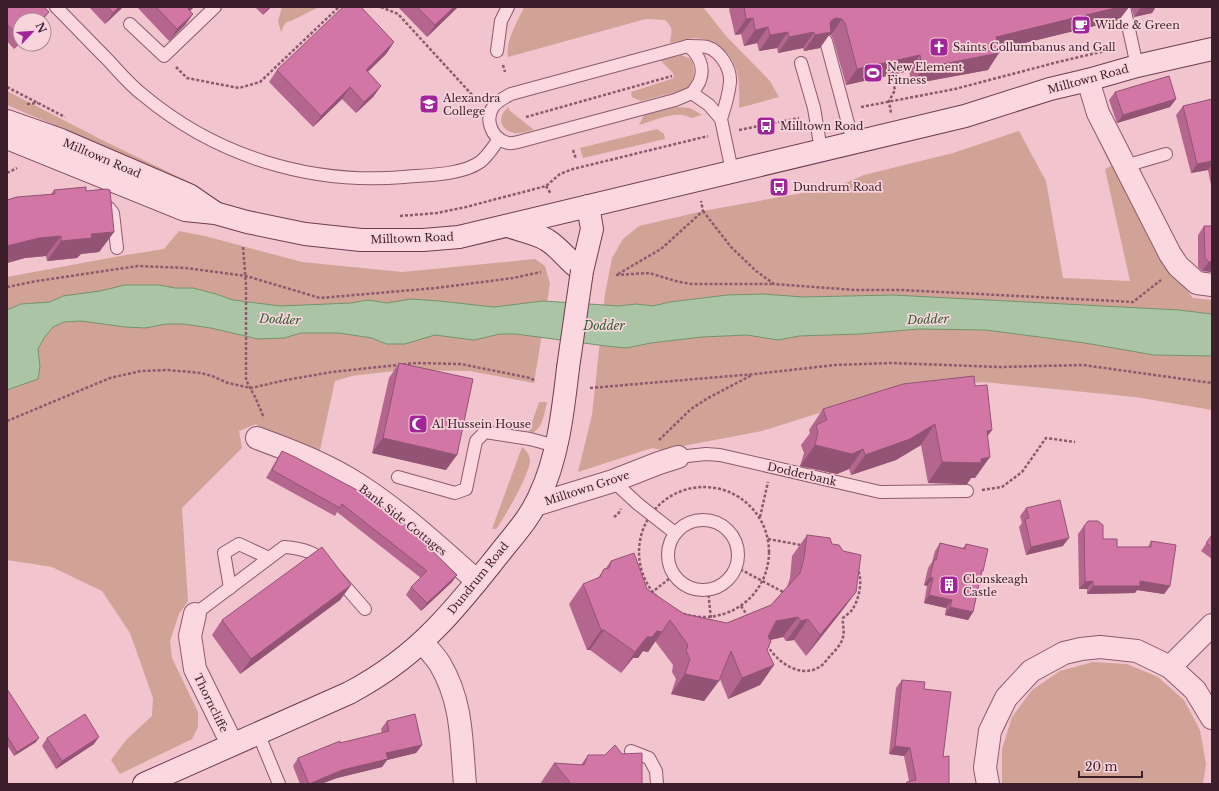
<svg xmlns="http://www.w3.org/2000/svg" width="1219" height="791" font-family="'Libre Baskerville',serif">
	<rect width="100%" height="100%" fill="#f1c4ce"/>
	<!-- green -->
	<g fill="#d1a397">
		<path d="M282 7H319L291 21C283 22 284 27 281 32L278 21Z"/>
		<path d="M524 7H703L726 36 770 81 779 97 739 108C740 82 740 59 716 44 708 39 697 37 688 39 682 40 676 42 670 43 671 31 675 30 665 20L646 19 508 57C505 41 518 21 524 7Z"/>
		<path d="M681 55 691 59C696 70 695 84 684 90L641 101 632 97 631 92 674 78 673 73 660 60Z"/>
		<path d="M7 91 106 142 206 190 7 105Z"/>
		<path d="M509 107V110L534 130C528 131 521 134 514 133 499 130 497 115 509 107Z"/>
		<path d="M676 107 690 108 702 115 691 118C678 109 653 121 639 125L644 115Z"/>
		<path d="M1092 126 1096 128 1166 263 1193 298 1212 300V410L1135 397 984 382 915 388 864 399 762 431 662 450 652 448 578 472 592 415 605 294 612 258 623 239 639 226 703 211 836 187 864 175 953 153 1019 131 1046 181 1063 278 1130 281 1105 169 1111 166Z"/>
		<path d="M657 129 664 134 665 139 583 158 580 148Z"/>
		<path d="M179 231 205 236 302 262 402 272 535 259 545 266 550 284 534 383 470 371 402 370 352 376 335 381 320 450 264 434 256 424 239 431 242 448 182 508 188 601 179 614 170 641 172 658 198 712V727L192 739 120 774 111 760 127 739 152 716 153 698 130 633 102 591 52 567 7 560V277L120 256 164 249Z"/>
		<path d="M539 402H547C544 414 543 432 528 434Z"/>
		<path d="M522 447C526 450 530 455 530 461 529 475 505 517 496 529H492Z"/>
		<path d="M1093 662 1127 664 1158 677 1184 700 1200 730 1206 764 1203 784H1002V749L1012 717 1032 690 1060 671Z"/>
	</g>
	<!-- water -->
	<path fill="#acc4a6" stroke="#72946c" d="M125 285H159L175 288H193L216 294 233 300 280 306 351 303 368 300 387 303 411 299 439 301 494 307 543 301 619 306 636 304 653 306 670 302 727 295 763 294 803 297 893 295 1179 310 1212 314V356L1154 355 1085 343 986 330 919 329 860 334 799 336 778 340 747 335 702 337 651 343 626 348 606 346 516 334H500L474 340 435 335 405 344H386L372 338 339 333H301L284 338 258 339 211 328 183 324H166L145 328 125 327 81 321 64 322 53 327 44 338 38 349 40 366 38 379 7 390V310L21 304 50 302 63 296 100 291Z"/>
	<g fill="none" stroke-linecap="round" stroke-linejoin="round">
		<defs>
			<g id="lane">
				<path d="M56 7C74 25 91 43 109 61 120 73 130 85 143 95 216 156 309 185 404 177 426 175 462 175 480 162 488 156 493 147 499 139"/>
				<path d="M1124 7 1137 66"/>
				<path d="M130 24 164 56 215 7"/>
				<path d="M826 41 853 142"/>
				<path d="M688 46C698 53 705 67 700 80 699 84 695 89 692 93"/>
				<path d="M497 51 501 21 508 7"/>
				<path d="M801 63 814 108 821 150"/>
				<path d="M721 119C725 107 729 95 730 82 731 68 720 51 707 47 701 46 694 46 688 46L511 94C504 98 497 101 493 107 485 119 491 137 505 142 508 144 514 143 518 142L675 100 692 93 709 105 721 119 732 171"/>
				<path d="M1125 166 1166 154"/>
				<path d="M99 203 109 208 113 213 117 248"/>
				<path d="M678 457 706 454 720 455 880 492 967 491"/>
				<path d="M398 477 455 493 466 489 476 441 485 432 530 439 556 446"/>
				<path d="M613 481 638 504 675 533"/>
				<circle cx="703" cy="555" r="35"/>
				<path d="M337 577 365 609"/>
				<path d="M230 588 224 553 239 544 269 558"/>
				<path d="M195 614 284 547C299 548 315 551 325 563"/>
				<path d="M258 733 279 784"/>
				<path d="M631 751 649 758 656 771 657 784"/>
			</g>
			<g id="street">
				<path d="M1088 80 1098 113 1170 254 1178 266 1197 283 1212 285"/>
				<path d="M257 438C292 451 327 464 359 485 401 512 440 548 477 581"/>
				<path d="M535 505 613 481 659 463 678 457"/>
				<path d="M195 614 190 636 195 669 232 744"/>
				<path d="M422 642C428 649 435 656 440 664 463 703 461 741 465 784"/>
				<path d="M1170 667 1212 625"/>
				<path d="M988 784 985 768 990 731 1006 698 1031 671 1064 653 1081 649 1100 647 1137 651 1170 667 1195 690 1212 718"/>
			</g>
			<g id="secondary">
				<path d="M7 121 61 140 189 195 214 212"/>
				<path d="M7 138 185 210 215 213 247 222 305 234 361 240H423L459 237 965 116 1050 89 1088 80 1137 66 1212 49"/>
				<path d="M508 226C519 230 538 234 547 240 560 248 569 262 582 271L592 229 588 206"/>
				<path d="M144 784 349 693C381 676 411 654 436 628 459 605 479 579 499 554 513 536 530 518 539 497 558 458 563 411 568 368"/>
			</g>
		</defs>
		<!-- lane casing -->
		<use href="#lane" stroke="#8e596d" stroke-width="14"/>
		<!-- street casing -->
		<use href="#street" stroke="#8e596d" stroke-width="24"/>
		<!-- secondary casing -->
		<use href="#secondary" stroke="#703c51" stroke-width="24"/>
		<!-- path -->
		<g stroke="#8e596d" stroke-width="2.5" stroke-dasharray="3 2" stroke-linecap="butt">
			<path d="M381 7 398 14 475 98"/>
			<path d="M503 65 505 72"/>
			<path d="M176 67 187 78 223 85 239 88 260 82 339 7"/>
			<path d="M890 72 895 90 889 101 891 113"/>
			<path d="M7 87 65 117"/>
			<path d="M27 104 38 103"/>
			<path d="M861 107 955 89 1058 62 1109 50"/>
			<path d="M526 117 672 76"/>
			<path d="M739 130 799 118"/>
			<path d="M573 150 576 159"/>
			<path d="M7 173 17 168"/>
			<path d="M546 186 551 194"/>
			<path d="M703 211 731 247 756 271 774 284 855 290H902L1133 302 1161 280"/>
			<path d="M400 216 437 213 466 207 546 186 560 174 573 169 708 136"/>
			<path d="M243 247 246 285V380L256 399 264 418"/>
			<path d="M618 274 661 249 703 211 701 201"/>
			<path d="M616 275 649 273 679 282 692 284H774"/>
			<path d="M7 287 37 281 138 266 186 268 246 276 320 298 436 288 513 278 541 272"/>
			<path d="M590 388 755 374 835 365 891 363 1000 367 1083 365 1212 383"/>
			<path d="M7 421 110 378 141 371 168 370 201 373 212 376 228 383 251 388 286 380 332 372 416 363 461 364 530 378 536 381"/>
			<path d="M659 440 691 409 708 398 752 375"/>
			<circle cx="704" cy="552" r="65"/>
			<path d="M982 490 1002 487 1022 472 1046 438 1075 442"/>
			<path d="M614 517 618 514 621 509"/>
			<path d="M760 517 768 482"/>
			<path d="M768 539 801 545"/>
			<path d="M736 567 785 593"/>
			<path d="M708 590 711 619"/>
			<path d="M651 593 674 575"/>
			<path d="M741 606 749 618"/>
			<path d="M767 645C777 662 801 680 821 666 825 663 828 658 831 655 836 650 842 643 843 637 845 631 842 624 843 618 846 615 850 613 852 610 859 600 863 581 858 570"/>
		</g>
		<!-- lane -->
		<use href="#lane" stroke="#fbd8e0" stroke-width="12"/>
		<!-- street -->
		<use href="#street" stroke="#fbd8e0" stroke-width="22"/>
		<!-- secondary -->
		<use href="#secondary" stroke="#fbd8e0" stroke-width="22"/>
		<defs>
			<path id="secondary-bridge" d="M568 368 582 271"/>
		</defs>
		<!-- secondary-bridge casing -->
		<use href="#secondary-bridge" stroke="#703c51" stroke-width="24" stroke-linecap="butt"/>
		<!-- secondary-bridge -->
		<use href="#secondary-bridge" stroke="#fbd8e0" stroke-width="22"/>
	</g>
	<!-- wall -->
	<g fill="#b5668e">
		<path d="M7 7 20 20V43L14 49 7 41Z"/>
		<path d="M89 7H123L105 24Z"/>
		<path d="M137 7H194L190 11 193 14 185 25 169 41Z"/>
		<path d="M255 7H271L263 15Z"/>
		<path d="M398 7H458L427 37Z"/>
		<path d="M731 7H1129L1119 20 998 49 988 70 912 84 909 71 846 85 833 39 831 35H829L820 48 804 51 803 48 778 53 777 48 759 51 757 43 744 46 741 34 735 35 729 9Z"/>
		<path d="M1131 7H1160L1155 8 1152 13 1134 17Z"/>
		<path d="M394 42 386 54 368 72 381 86 373 97 356 113 342 99 313 127 269 82 277 70Z"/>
		<path d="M1115 92 1176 99 1170 107 1117 123 1109 100Z"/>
		<path d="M1212 99V190L1208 170 1191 173 1176 115 1183 106Z"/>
		<path d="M54 190 86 191 114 232 99 252 81 254 77 258 47 261 46 256 25 258 7 263V200L51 194Z"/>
		<path d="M1204 226H1212V272L1202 271 1198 267V235Z"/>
		<path d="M399 363 446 470 372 453 389 378Z"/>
		<path d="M975 386 987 437 975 478H971L967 484 928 483 921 445 896 460 851 475 849 469 837 474 800 466 804 453 801 445 810 433 809 430 823 409Z"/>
		<path d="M282 451 416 535 457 575 452 582 421 611 406 595 411 587 421 578 337 512 335 516 266 478 277 459Z"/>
		<path d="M1026 508 1063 546 1026 555 1019 527 1022 523 1020 516Z"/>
		<path d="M1084 526 1103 539 1117 547H1148L1151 541 1170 586 1164 594 1137 590 1135 593 1087 594V589H1079L1078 534Z"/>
		<path d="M807 535 832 544 856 592 841 612 806 656 794 640 786 641 783 637 770 640 767 650 774 665 760 685 728 699 720 679 704 701 671 694 676 679 672 672 673 665 655 641 648 652 643 651 638 658H633L621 673 590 650H587L569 604 583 584 598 578 604 569 606 568 611 561 647 589 684 614 727 623 771 605 787 587 790 578 792 556Z"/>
		<path d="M1212 535V559L1201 551Z"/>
		<path d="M940 543 963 548 966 544 983 571 981 574 973 612 968 620 945 615 946 608 924 603 927 586 924 585 928 568 932 562 935 551Z"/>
		<path d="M351 585 340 600 240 674 212 635 222 620Z"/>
		<path d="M902 680 924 689 943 757 949 784 909 781 904 756 889 754 896 688Z"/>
		<path d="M7 689 36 742 14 756 7 745Z"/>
		<path d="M387 721 422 745 416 753 387 760 382 767 337 778 321 784H300L293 766 298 758 340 743 382 733 381 729Z"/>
		<path d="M47 738 94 744 56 769 42 746Z"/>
		<path d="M588 755 642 784H540L554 763 581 765Z"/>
	</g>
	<!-- shaded-wall -->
	<g fill="#935374">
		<path d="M119 7H123L105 24 113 13Z"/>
		<path d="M190 7H194L180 20 188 9Z"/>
		<path d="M269 7H271L263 15Z"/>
		<path d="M454 7H458L427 37 435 25Z"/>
		<path d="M1119 7H1129L1119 20 985 53 996 37Z"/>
		<path d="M1141 7H1160L1155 8 1152 13 1134 17Z"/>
		<path d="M49 12 43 20H41Z"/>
		<path d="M193 14 185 25 169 41 177 29Z"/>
		<path d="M753 18 741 34 735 35 746 19Z"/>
		<path d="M836 18 842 19 831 35H829L820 48 804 51 815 35 832 20Z"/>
		<path d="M768 27 757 43 744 46 755 30Z"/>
		<path d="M788 32 777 48 759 51 770 35Z"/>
		<path d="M814 32 803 48 778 53 789 37Z"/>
		<path d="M20 40V43L14 49Z"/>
		<path d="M394 42 386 54 358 81 366 70Z"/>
		<path d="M999 53 988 70 912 84 923 68Z"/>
		<path d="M920 55 909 71 846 85 857 69Z"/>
		<path d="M381 86 373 97 356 113 364 102Z"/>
		<path d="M350 87 342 99 313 127 321 116Z"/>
		<path d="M1176 99 1170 107 1117 123 1123 115Z"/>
		<path d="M1212 161V164L1208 170 1191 173 1197 164Z"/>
		<path d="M114 232 99 252 81 254 77 258 47 261 61 241 91 234Z"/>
		<path d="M61 236 46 256 25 258 7 263V246L39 238Z"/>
		<path d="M1209 262H1212V272L1202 271Z"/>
		<path d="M935 424 921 445 896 460 851 475 865 455Z"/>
		<path d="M992 430 977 451 987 431Z"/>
		<path d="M383 438 457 455 446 470 372 453Z"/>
		<path d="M815 445 863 449 849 469 837 474 800 466Z"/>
		<path d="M990 457 975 478H971L967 484 928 483 942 462Z"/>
		<path d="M1069 538 1063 546 1026 555 1031 547Z"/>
		<path d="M457 575 452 582 421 611 427 603Z"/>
		<path d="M930 577 933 578 927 586 924 585Z"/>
		<path d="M1093 581 1087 589H1079L1085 582Z"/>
		<path d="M1140 581 1170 586 1164 594 1137 590 1135 593 1087 594 1093 586Z"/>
		<path d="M351 585 340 600 240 674 251 659Z"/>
		<path d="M856 592 841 612 806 656 820 635Z"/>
		<path d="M929 595 952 600 946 608 924 603Z"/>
		<path d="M950 607 973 612 968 620 945 615Z"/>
		<path d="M798 617 783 637 762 642 776 621Z"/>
		<path d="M808 619 794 640 786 641 801 621Z"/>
		<path d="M601 630H604L590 650H587Z"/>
		<path d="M657 631 662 632 648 652 643 651 638 658H633L621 673 635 652 647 637Z"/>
		<path d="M774 665 760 685 728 699 742 678Z"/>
		<path d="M685 674 719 681 704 701 671 694Z"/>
		<path d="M99 737 94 744 56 769 62 761Z"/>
		<path d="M39 738 36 742 14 756 17 752Z"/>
		<path d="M422 745 416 753 387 760 382 767 337 778 321 784H308L342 770 386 753Z"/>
		<path d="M895 746 910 748 904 756 889 754Z"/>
	</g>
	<!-- building -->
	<g fill="#d277a5" stroke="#935374">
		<path d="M7 7H44L49 12 41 20H20V38L7 24Z"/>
		<path d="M108 7H119L113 13Z"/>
		<path d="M156 7H190L188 9 193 14 177 29Z"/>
		<path d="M343 7H361L394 42 366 70 381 86 364 102 350 87 321 116 277 70Z"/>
		<path d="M417 7H454L435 25Z"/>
		<path d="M744 7H1119L996 37 999 53 923 68 920 55 857 69 845 23 842 19 836 18 832 20 830 23 831 32 815 35 814 32 789 37 788 32 770 35 768 27 755 30 753 18 746 19Z"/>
		<path d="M1169 76 1176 99 1123 115 1115 92Z"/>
		<path d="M1212 99V161L1197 164 1183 106Z"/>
		<path d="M86 187V191L106 189 110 190 114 232 91 234 92 238 61 241V236L39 238 7 246V200L17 197 55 194 54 190Z"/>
		<path d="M1204 226H1212V262H1209L1205 258Z"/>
		<path d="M399 363 473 379 457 455 383 438Z"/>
		<path d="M974 376 975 386 987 385 992 430 987 431 990 457 981 459V463L942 462 935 424 910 439 865 455 863 449 852 454 815 445 818 432 816 425 827 420 823 409 903 384Z"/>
		<path d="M282 451 295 457 357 490 359 489 368 495 417 534 416 535 457 575 427 603 411 587 427 571 342 504 340 508 272 470Z"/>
		<path d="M1060 500 1069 538 1031 547 1025 519 1029 518 1026 508Z"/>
		<path d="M1088 521H1098L1103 525V539H1117V547H1151V541L1176 545 1170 586 1140 581V586H1093V581L1085 582 1084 526Z"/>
		<path d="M807 535 830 538 832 544 839 545 843 551 861 555 856 592 820 635 808 619 801 621 798 617 776 621 768 637 771 641 767 650 774 665 742 678 731 651 719 681 685 674 690 659 686 651 688 645 670 620 662 632 657 631 652 637H647L635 652 604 630H601L583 584 600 577 604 569 609 568 611 561 634 553 647 589 684 614 727 623 771 605 800 573 804 558Z"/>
		<path d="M1212 535V547L1206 543Z"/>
		<path d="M940 543 965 549 966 544 988 549 983 571 982 570 973 612 950 607 952 600 929 595 933 578 930 577 934 560H936Z"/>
		<path d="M322 547 351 585 251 659 222 620Z"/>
		<path d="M902 680 925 682 924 689 951 692 943 757 949 756V784H905L907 782 916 780 910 748 895 746Z"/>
		<path d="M7 689 39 738 17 752 7 736Z"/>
		<path d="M85 714 99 737 62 761 47 738Z"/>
		<path d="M415 714 422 745 386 753 388 759 342 770 309 784 298 758 340 741V743L389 731 387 721Z"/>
		<path d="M615 745 622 754 642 753V784H569V781L554 763 584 765 588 755H605Z"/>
	</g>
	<!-- icons -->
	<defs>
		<symbol id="cafe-square" viewBox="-11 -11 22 22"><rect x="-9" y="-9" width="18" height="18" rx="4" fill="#a12498" stroke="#f8d4dc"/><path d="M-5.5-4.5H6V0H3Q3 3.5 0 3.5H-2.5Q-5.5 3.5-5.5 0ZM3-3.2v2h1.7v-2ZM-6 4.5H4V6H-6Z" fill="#fff"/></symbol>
		<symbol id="church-square" viewBox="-11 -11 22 22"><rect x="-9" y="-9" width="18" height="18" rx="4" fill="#a12498" stroke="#f8d4dc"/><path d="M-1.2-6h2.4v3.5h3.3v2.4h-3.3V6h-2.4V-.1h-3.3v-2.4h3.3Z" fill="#fff"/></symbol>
		<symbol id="stadium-square" viewBox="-11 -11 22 22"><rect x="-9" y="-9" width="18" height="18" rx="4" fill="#a12498" stroke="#f8d4dc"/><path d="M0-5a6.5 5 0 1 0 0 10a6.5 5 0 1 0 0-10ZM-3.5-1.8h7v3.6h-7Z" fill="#fff"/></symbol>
		<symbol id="school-square" viewBox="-11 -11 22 22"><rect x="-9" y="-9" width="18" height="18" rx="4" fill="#a12498" stroke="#f8d4dc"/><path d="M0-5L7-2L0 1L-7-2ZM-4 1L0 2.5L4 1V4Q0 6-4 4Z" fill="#fff"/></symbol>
		<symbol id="bus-square" viewBox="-11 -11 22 22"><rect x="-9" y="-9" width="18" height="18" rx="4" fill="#a12498" stroke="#f8d4dc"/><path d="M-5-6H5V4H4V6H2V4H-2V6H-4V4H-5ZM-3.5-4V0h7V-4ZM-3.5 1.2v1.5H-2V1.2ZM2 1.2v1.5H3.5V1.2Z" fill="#fff"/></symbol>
		<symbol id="mosque-square" viewBox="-11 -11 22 22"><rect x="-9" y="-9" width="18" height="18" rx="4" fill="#a12498" stroke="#f8d4dc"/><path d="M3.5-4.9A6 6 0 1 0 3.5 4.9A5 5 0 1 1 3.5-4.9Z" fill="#fff"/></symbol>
		<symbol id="building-square" viewBox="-11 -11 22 22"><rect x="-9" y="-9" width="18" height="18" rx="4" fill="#a12498" stroke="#f8d4dc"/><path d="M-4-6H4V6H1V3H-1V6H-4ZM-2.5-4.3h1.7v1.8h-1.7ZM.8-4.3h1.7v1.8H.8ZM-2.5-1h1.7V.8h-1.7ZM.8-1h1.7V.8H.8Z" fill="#fff"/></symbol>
	</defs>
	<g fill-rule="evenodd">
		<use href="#cafe-square" x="1070" y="14" width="22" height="22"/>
		<use href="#church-square" x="928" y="36" width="22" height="22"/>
		<use href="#stadium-square" x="862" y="62" width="22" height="22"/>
		<use href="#school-square" x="418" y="93" width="22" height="22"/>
		<use href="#bus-square" x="755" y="115" width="22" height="22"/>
		<use href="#bus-square" x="768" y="176" width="22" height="22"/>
		<use href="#mosque-square" x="407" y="413" width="22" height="22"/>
		<use href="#building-square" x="938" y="574" width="22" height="22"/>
	</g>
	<g text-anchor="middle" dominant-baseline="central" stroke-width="3.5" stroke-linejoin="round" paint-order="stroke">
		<!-- poi labels -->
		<g font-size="11" fill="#3d1e2b" stroke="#f8d4dc" text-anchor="start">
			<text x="1095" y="25">Wilde &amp; Green</text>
			<text x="953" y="47">Saints Collumbanus and Gall</text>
			<text x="887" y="67">New Element<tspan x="887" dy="13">Fitness</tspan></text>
			<text x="443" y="98">Alexandra<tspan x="443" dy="13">College</tspan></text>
			<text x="780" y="126">Milltown Road</text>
			<text x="793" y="187">Dundrum Road</text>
			<text x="432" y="424">Al Hussein House</text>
			<text x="963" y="579">Clonskeagh<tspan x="963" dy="13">Castle</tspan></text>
		</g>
		<!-- street labels -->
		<g font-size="11" fill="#3d1e2b" stroke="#f8d4dc">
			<text transform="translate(1088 79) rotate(-15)">Milltown Road</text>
			<text transform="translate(102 158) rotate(23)">Milltown Road</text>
			<text transform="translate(412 238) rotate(-2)">Milltown Road</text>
			<text transform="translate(802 474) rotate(13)">Dodderbank</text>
			<text transform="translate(587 488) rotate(-18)">Milltown Grove</text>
			<text transform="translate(403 520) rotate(38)">Bank Side Cottages</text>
			<text transform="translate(478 578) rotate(-51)">Dundrum Road</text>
			<text transform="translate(211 703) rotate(64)">Thorncliffe</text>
		</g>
		<!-- water labels -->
		<g font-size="12" font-style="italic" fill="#2c5d2d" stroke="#f8d4dc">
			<text transform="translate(280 319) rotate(3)">Dodder</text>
			<text transform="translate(928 319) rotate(-2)">Dodder</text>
			<text x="604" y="325">Dodder</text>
		</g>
	</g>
	<!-- border -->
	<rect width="1219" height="791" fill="none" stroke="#3d1e2b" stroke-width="16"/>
	<!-- north arrow -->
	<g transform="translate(32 32) rotate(65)"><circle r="19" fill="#f8d4dc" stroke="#ad8b95"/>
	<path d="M0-3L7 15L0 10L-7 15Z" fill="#a12498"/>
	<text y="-6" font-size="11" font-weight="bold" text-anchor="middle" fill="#3d1e2b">N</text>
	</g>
	<!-- scale -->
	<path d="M1079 771v6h63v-6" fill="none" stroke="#3d1e2b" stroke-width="2"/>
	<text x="1085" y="771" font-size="12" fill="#3d1e2b" stroke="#f8d4dc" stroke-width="3" paint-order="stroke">20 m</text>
</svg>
